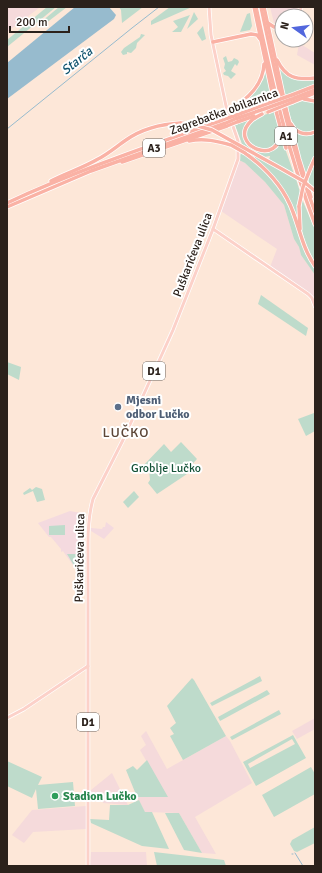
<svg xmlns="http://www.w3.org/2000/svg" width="322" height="873" font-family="Signika,sans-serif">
	<rect width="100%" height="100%" fill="#fde7d8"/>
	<!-- industrial -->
	<g fill="#f5dadb">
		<path d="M7 7H39V8L7 32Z"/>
		<path d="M270 7H297V11L293 16H282V21L274 23Z"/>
		<path d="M299 43 315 53V65L297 55Z"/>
		<path d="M239 160 245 163 265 182 284 205 294 239 299 247 301 255 315 275V301L308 292 270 267 277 249 221 211Z"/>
		<path d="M315 718V729L297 739 292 731Z"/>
		<path d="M146 731 167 769 226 736 230 741 252 783 195 817 216 854 202 853 179 813 145 812 137 797H167L140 750 146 745 141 736Z"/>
		<path d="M112 773 128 805 103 803 102 797H91V790Z"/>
		<path d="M86 806V829L33 832 24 843 12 835 32 810Z"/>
		<path d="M91 852H146L147 866 90 865Z"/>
	</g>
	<!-- education -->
	<g fill="#f4dadf">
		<path d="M70 511 86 514 84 537 85 563 76 569 65 554 63 551 61 552V549L51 537H49L38 523Z"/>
		<path d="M106 522 114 528 104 539 91 531V528L102 529 103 527H105Z"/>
	</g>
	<!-- green -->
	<g fill="#bedbcb" fill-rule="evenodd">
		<path d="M47 7H56L7 47V40Z"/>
		<path d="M59 7H67L41 27V22Z"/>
		<path d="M119 7H143L122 23 121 10Z"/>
		<path d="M170 7H192L151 25V21Z"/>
		<path d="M194 12 198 19 187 29Z"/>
		<path d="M250 13 252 26 250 30 240 32 247 14Z"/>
		<path d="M190 15 181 32H172L178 27 173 21Z"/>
		<path d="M203 26 206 39 202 41 197 33Z"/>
		<path d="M141 34 145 35 137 43 136 48 131 53 127 52V54L123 55 121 52 124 48 140 37Z"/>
		<path d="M226 56 228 62 232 61 234 58 238 60 239 62 237 66 235 64 231 71 236 74 231 79 228 76 224 75 223 73 226 71 224 68 225 64 223 58Z"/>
		<path d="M278 66 286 75 315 79V84L285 95 281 76H284H281Z"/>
		<path d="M266 71 272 100 231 114V112L256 90 263 80Z"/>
		<path d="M306 100 315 102V131C296 139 291 120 287 106Z"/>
		<path d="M275 111C278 124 283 140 269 149H257C254 146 249 143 247 140 239 123 264 115 275 111Z"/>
		<path d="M250 120C238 134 247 154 267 152L279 141 281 137 294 174 269 160 270 156 264 157 242 144 235 125Z"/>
		<path d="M293 130 296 131 315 134V155L305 176Z"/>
		<path d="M242 148 296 179 300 192 297 207 298 221C290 199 279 179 261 163 255 158 246 153 242 148Z"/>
		<path d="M241 152 263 168 281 191 289 207 306 255 315 270V275L301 255 299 247 294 239 284 205 265 182 245 163 239 160Z"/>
		<path d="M315 161V189L307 182Z"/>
		<path d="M302 199 315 230V262C303 243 298 222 302 199Z"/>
		<path d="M261 295 308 328 306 336 258 304Z"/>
		<path d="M7 362 21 367 19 380 7 374Z"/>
		<path d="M314 413 315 431 306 436 298 419Z"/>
		<path d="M181 442 197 459 185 472 187 474 157 494 148 483 150 480 149 470 145 469 142 467 164 444 171 452Z"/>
		<path d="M36 487 42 489 45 500 37 502 33 491 24 495 23 493 30 488 32 490Z"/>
		<path d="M134 491 139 497 128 508 123 502Z"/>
		<path d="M65 525V535H49V526Z"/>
		<path d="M80 543H85V563L76 569 67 554H76L80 556Z"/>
		<path d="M260 676 262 681 212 706 210 703Z"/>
		<path d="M192 678 194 680 226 736 183 760 170 736 174 734 170 728 176 723 167 706Z"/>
		<path d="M267 690 270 694 220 721 218 717Z"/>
		<path d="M279 710 281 714 232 740 230 737Z"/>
		<path d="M293 735 306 758 256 786 243 762ZM292 739 295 744 250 768 248 764Z"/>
		<path d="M147 760 168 797H137L126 770 133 766 137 770Z"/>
		<path d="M7 761 42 777 38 785 73 782 75 806 38 809 36 789 32 798 7 786Z"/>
		<path d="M311 767 315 774V794L274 817 262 795Z"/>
		<path d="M139 800 145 812H152L169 849 142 846 91 823 90 819 109 820 110 805H128Z"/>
		<path d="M165 813H179L202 853 184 850Z"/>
		<path d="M315 827V843L297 852 294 851 290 844 292 840Z"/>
		<path d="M154 852 224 860 226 866H157Z"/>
	</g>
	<!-- water -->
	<path fill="#97bbce" d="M75 7H109L116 15 114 19 7 99V63Z"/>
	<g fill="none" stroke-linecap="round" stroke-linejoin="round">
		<!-- stream -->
		<g stroke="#97bbce" stroke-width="1">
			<path d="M7 129 132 28 159 7"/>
			<path d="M295 853 303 866"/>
			<path d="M292 854H293"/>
		</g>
		<defs>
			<g id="major">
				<path d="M300 16 301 7"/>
				<path d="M213 229 308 294 312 298 315 306"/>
				<path d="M7 718 24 709 88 666"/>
				<path d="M88 866V542C88 527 89 514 93 499L123 440 173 330 213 229 238 159V141L226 106 211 35 209 7"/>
			</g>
			<g id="highway">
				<path d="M254 7 276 111 286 148"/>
				<path d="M256 7C272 81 288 154 315 224"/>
				<path d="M261 7C276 77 290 146 315 212"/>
				<path d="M264 7 287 113 299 159 311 197"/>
				<path d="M268 23 274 27 282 26"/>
				<path d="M213 42 251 34 257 35 260 39"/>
				<path d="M277 60C286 78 296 80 315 78"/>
				<path d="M292 95 315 86"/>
				<path d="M292 99 315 90"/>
				<path d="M304 99 315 101"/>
				<path d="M293 102 315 93"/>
				<path d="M232 109C248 98 263 85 264 64"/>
				<path d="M262 114C258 116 254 118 251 121 226 145 282 169 280 130"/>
				<path d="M234 116 266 104"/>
				<path d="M235 119 267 108"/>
				<path d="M237 122 254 116"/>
				<path d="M205 124 224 115"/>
				<path d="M291 124C296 133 305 136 315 132"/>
				<path d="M189 141C204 138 217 141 231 145"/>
				<path d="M245 153C266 168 284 187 293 212 300 230 303 249 315 266"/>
				<path d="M122 162 227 126"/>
				<path d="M311 167 315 158"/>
				<path d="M51 181C66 173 83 168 98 159 108 154 117 146 126 140 143 128 161 124 181 123"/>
				<path d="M7 203C78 170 152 145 225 119"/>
				<path d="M299 206 300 229"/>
				<path d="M7 207 91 171 226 123"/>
			</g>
		</defs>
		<!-- major casing -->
		<use href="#major" stroke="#fff" stroke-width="4.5"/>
		<!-- highway casing -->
		<use href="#highway" stroke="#fff" stroke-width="5"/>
		<!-- major -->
		<use href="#major" stroke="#fcd1c9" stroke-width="3"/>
		<!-- highway -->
		<use href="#highway" stroke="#fab2a5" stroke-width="3.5"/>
		<defs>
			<g id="highway-bridge">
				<path d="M266 104 292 95"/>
				<path d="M267 108 292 99"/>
				<path d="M268 112 293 102"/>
				<path d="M224 115 232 109"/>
				<path d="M225 119 234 116"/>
				<path d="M181 123 198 126 212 130 282 169 303 181 315 191"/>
				<path d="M226 123 235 119"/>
				<path d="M227 126 237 122"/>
				<path d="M231 145 245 153"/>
				<path d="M299 206 303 187 311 167"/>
			</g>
		</defs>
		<!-- highway-bridge casing -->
		<use href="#highway-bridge" stroke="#fff" stroke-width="5" stroke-linecap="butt"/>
		<!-- highway-bridge -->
		<use href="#highway-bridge" stroke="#fab2a5" stroke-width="3.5"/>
	</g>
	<!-- markers -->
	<circle fill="#5c6f8a" stroke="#fff" stroke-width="1.5" cx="118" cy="407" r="4"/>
	<circle fill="#2e9e5b" stroke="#fff" stroke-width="1.5" cx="55" cy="796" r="4"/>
	<g text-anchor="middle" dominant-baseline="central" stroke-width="4" stroke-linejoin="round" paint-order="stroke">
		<!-- shield labels -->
		<g fill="#fff" stroke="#6b645f" stroke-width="1">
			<rect x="275" y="127" width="22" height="18" rx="3"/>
			<rect x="143" y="139" width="22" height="18" rx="3"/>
			<rect x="143" y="362" width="22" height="18" rx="3"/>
			<rect x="77" y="713" width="22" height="18" rx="3"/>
		</g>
		<g font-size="11" font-weight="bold" fill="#2b211b">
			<text x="286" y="136">A1</text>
			<text x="154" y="148">A3</text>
			<text x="154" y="371">D1</text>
			<text x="88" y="722">D1</text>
		</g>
		<!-- street labels -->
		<g font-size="12" fill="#2b211b" stroke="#fff">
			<text transform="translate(224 112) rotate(-20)">Zagrebačka obilaznica</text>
			<text transform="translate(193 255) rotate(-69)">Puškarićeva ulica</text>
			<text transform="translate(80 558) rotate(-89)">Puškarićeva ulica</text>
		</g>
		<!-- service labels -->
		<g font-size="12" font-weight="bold" fill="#4e5e75" stroke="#fff" text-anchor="start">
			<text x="126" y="400">Mjesni<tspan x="126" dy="14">odbor Lučko</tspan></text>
		</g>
		<!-- park labels -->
		<g font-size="12" fill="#135237" stroke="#fff">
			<text x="166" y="468">Groblje Lučko</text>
		</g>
		<!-- leisure labels -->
		<g font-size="12" font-weight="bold" fill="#27864d" stroke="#fff" text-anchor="start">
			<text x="63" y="796">Stadion Lučko</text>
		</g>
		<!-- water labels -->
		<g font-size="13" font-style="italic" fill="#11546f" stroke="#fff">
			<text transform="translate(77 61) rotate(-39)">Starča</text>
		</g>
		<!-- quarter labels -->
		<g font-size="14" letter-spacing="1" fill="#5c4637" stroke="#fff">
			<text x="126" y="432">LUČKO</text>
		</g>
	</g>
	<!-- border -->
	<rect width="322" height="873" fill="none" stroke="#2b211b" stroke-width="16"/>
	<!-- north arrow -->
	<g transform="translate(294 28) rotate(284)"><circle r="19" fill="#ffffff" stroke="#aaa6a4"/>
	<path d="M0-3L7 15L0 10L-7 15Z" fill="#5267dd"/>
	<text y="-6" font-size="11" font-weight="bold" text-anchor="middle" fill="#2b211b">N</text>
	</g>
	<!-- scale -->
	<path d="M10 26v6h59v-6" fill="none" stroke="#2b211b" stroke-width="2"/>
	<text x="16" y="26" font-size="12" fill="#2b211b" stroke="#ffffff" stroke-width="3" paint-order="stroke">200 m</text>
</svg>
